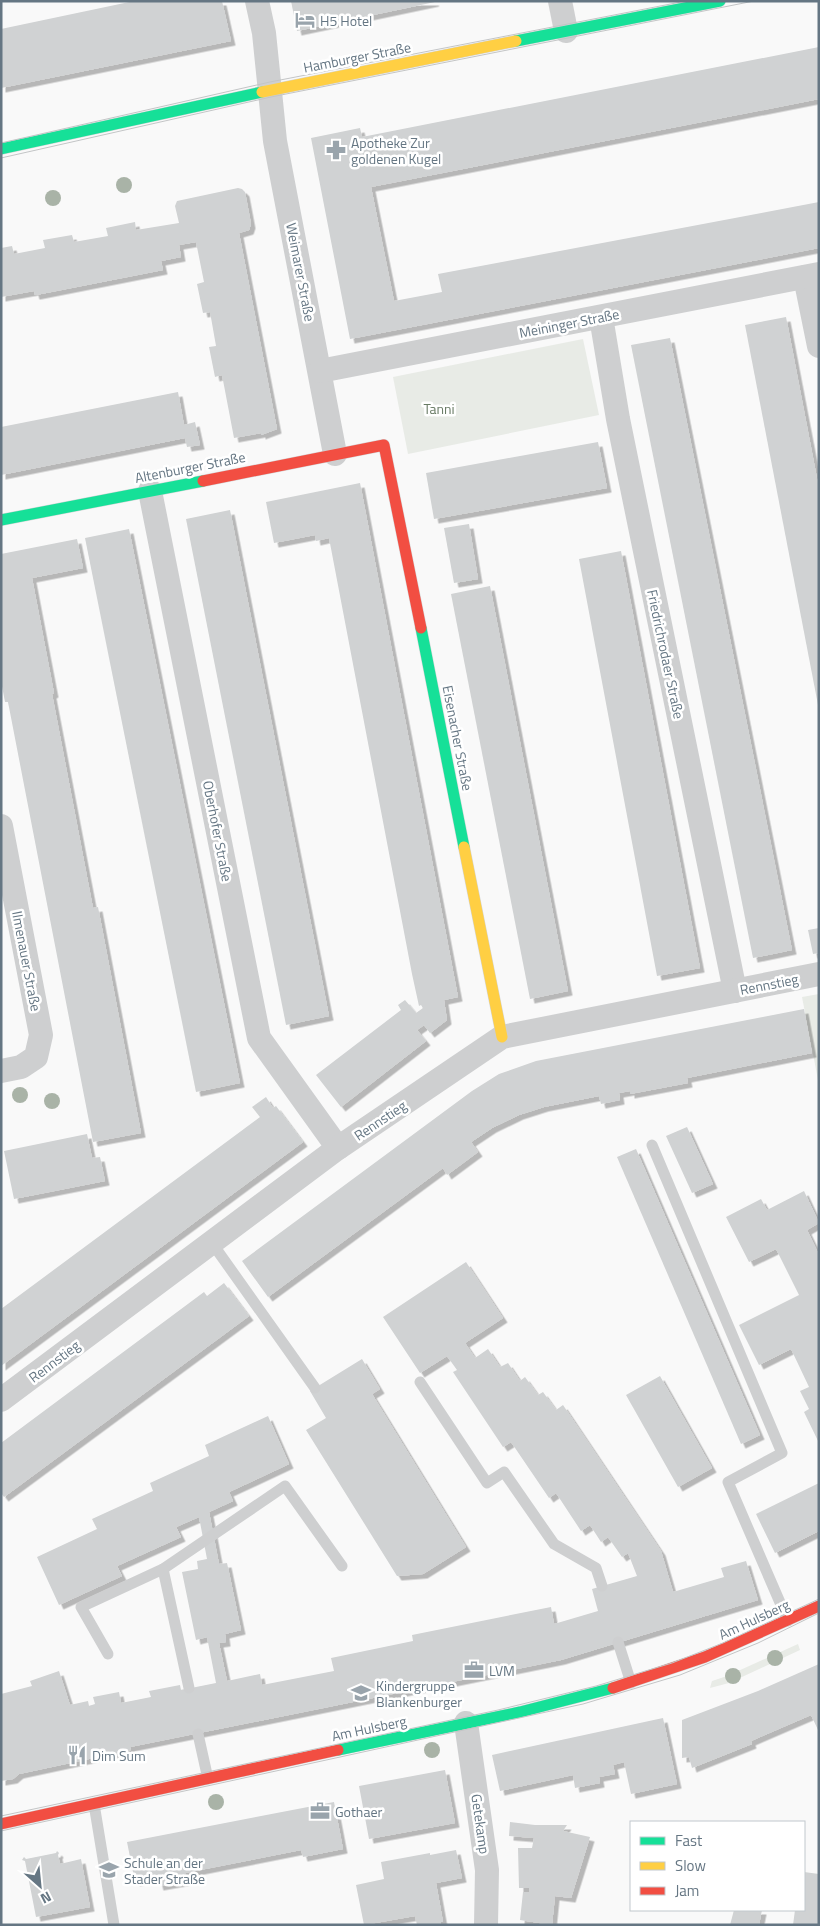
<svg xmlns="http://www.w3.org/2000/svg" width="820" height="1926" font-family="'Titillium Web',sans-serif">
	<defs>
		<filter id="shadow"><feDropShadow dx="4.5" dy="4.5" stdDeviation="0" flood-color="#0004"/></filter>
	</defs>
	<rect width="100%" height="100%" fill="#f9f9f9"/>
	<!-- green -->
	<g fill="#e8ebe6">
		<path d="M583 339 599 415 408 454 393 377Z"/>
		<path d="M819 994V1085L802 997Z"/>
		<path d="M798 1644 800 1650 729 1683 710 1688 712 1681 727 1676Z"/>
	</g>
	<!-- building -->
	<g fill="#d0d2d3" filter="url(#shadow)">
		<path d="M134 1H222L231 41 1 88V29Z"/>
		<path d="M291 1H434L435 2 297 31Z"/>
		<path d="M819 47V99L371 187 394 301 442 292 438 274 819 202V248L350 339 311 138 360 128 362 137Z"/>
		<path d="M238 188 242 189 245 192 251 224 249 230 239 233 277 429 261 435V433L234 438 222 375 215 377 209 347 216 346 210 312 203 313 197 284 204 282 196 242 179 245 181 257 161 261 163 270 36 295H35L34 291 1 297V248L12 246 14 254 45 248 43 240 72 235 74 242 108 236 106 228 135 222 136 230 179 223 175 206 177 201Z"/>
		<path d="M786 317 819 489 818 705 745 325Z"/>
		<path d="M670 338 792 950 753 958 631 345Z"/>
		<path d="M178 392 184 425 195 422 200 445 187 447 185 438 1 475V427Z"/>
		<path d="M598 442 607 488 434 519 426 473Z"/>
		<path d="M360 483 458 997 444 1000 447 1020 430 1033 424 1025 417 1030 426 1041 341 1107 316 1075 401 1010 398 1005 405 1000 416 1013 423 1008 421 1005 419 1006 412 974 329 538 316 541 315 535 274 543 266 502Z"/>
		<path d="M230 510 329 1016 286 1025 186 519Z"/>
		<path d="M469 524 478 579 454 583 444 528Z"/>
		<path d="M129 529 240 1083 196 1092 85 538Z"/>
		<path d="M77 539 83 568 32 578 54 693 52 694 93 908 98 907 141 1133 93 1142 8 702H5L1 681V554Z"/>
		<path d="M621 551 700 968 657 976 579 559Z"/>
		<path d="M490 586 568 991 530 999 451 594Z"/>
		<path d="M819 928V953L813 954 808 930Z"/>
		<path d="M804 1009 812 1053 687 1078 688 1083 630 1094V1091L619 1093 620 1100 601 1104 599 1096 544 1107 519 1115 492 1128 471 1142 478 1152 447 1175 443 1168 268 1297 242 1261 472 1091 499 1074 536 1061Z"/>
		<path d="M266 1097 273 1108 276 1106 303 1142 1 1366V1309L260 1117 252 1107Z"/>
		<path d="M687 1127 713 1184 692 1193 666 1136Z"/>
		<path d="M87 1134 92 1158 100 1157 105 1181 14 1199 4 1151Z"/>
		<path d="M636 1149 760 1435 741 1444 617 1157Z"/>
		<path d="M804 1191 819 1223 807 1230 819 1255V1443L804 1412 809 1409 800 1391 809 1387 791 1349 759 1365 739 1325 799 1295 776 1249 749 1262 726 1217 761 1199 767 1210Z"/>
		<path d="M466 1262 503 1318 465 1343 475 1358 488 1349 500 1367 508 1363 520 1381 525 1377 538 1395 543 1392 556 1410 563 1405 661 1551 673 1592 724 1577 721 1568 746 1561 758 1600 561 1660 130 1747 131 1750 19 1774 13 1779 1 1781V1694L32 1686 30 1681 59 1671 70 1705 88 1701 89 1706 95 1704 93 1697 119 1692 121 1703 151 1697 149 1691 180 1685 181 1690 216 1683 207 1637 196 1640 182 1572 198 1569 197 1561 207 1559 199 1517 176 1527 181 1537 117 1566 122 1576 59 1605 37 1557 97 1529 92 1519 153 1491 150 1483 209 1456 205 1445 268 1416 289 1464 229 1492 233 1501 209 1512 219 1564 227 1563 241 1630 225 1634 226 1642 219 1643 227 1681 260 1674 262 1685 334 1671 331 1658 413 1641 412 1635 551 1607 554 1624 598 1611 592 1589 637 1576 628 1553 622 1557 608 1537 601 1542 590 1525 581 1531 556 1493 549 1498 511 1442 503 1447 453 1372 457 1370 447 1356 420 1373 383 1317Z"/>
		<path d="M224 1283 249 1316 4 1497 1 1493V1443L204 1292 207 1296Z"/>
		<path d="M362 1359 380 1389 372 1394 466 1547 423 1574 397 1576 306 1430 326 1418 310 1391Z"/>
		<path d="M660 1376 712 1468 678 1487 626 1395Z"/>
		<path d="M819 1483V1531L775 1553 756 1514Z"/>
		<path d="M819 1664V1732L811 1715 751 1741 752 1744 692 1768 689 1757 682 1758V1720L758 1691Z"/>
		<path d="M663 1718 677 1784 631 1794 624 1762 613 1765 615 1774 599 1777 600 1783 575 1788 573 1775 500 1791 492 1755Z"/>
		<path d="M445 1770 455 1823 369 1839 359 1786Z"/>
		<path d="M334 1802 343 1849 303 1857 301 1850 185 1873 187 1881 159 1886 157 1878 135 1882 127 1842Z"/>
		<path d="M510 1822 535 1825H567L563 1831 590 1837 571 1898 555 1896 552 1925 520 1920 523 1892H529V1888H519L518 1848H532L534 1838 509 1836Z"/>
		<path d="M456 1850 462 1878 436 1883 443 1922H440L441 1925H417L415 1916 364 1925 356 1885 384 1879 381 1862 430 1853V1855Z"/>
		<path d="M57 1851 59 1853 58 1855 60 1864 81 1859 90 1907 36 1917 25 1861 22 1860 24 1857 26 1859 56 1853Z"/>
		<path d="M804 1872 819 1874 818 1925H793L795 1910H804Z"/>
		<path d="M734 1910H762L759 1925H730Z"/>
	</g>
	<g fill="none" stroke-linecap="round" stroke-linejoin="round">
		<defs>
			<g id="fast">
				<path d="M516 41 720 1"/>
				<path d="M1 149 262 92"/>
				<path d="M1 520 203 481"/>
				<path d="M421 628 464 847"/>
				<path d="M338 1750 520 1712 613 1688"/>
			</g>
			<g id="slow">
				<path d="M262 92 516 41"/>
				<path d="M464 847 502 1037"/>
			</g>
			<g id="jam">
				<path d="M203 481 384 445 421 628"/>
				<path d="M613 1688 705 1657 819 1606"/>
				<path d="M1 1824 338 1750"/>
			</g>
		</defs>
		<!-- fast casing -->
		<use href="#fast" stroke="#d5d6d7" stroke-width="12"/>
		<!-- slow casing -->
		<use href="#slow" stroke="#d5d6d7" stroke-width="12"/>
		<!-- jam casing -->
		<use href="#jam" stroke="#d5d6d7" stroke-width="12"/>
		<!-- lane -->
		<g stroke="#cecfd0" stroke-width="11">
			<path d="M652 1145 782 1453 728 1482 788 1621"/>
			<path d="M212 1243 315 1388"/>
			<path d="M420 1382 487 1483 504 1472 554 1544 596 1568 602 1586"/>
			<path d="M163 1569 285 1486 342 1566"/>
			<path d="M618 1642 631 1683"/>
			<path d="M108 1654 81 1607 163 1569 189 1688"/>
			<path d="M198 1734 208 1779"/>
			<path d="M94 1804 114 1925"/>
		</g>
		<!-- street -->
		<g stroke="#cecfd0" stroke-width="24">
			<path d="M257 1 264 33 275 141 335 454"/>
			<path d="M560 1 566 31"/>
			<path d="M805 277 819 346"/>
			<path d="M601 317 618 419 735 991"/>
			<path d="M320 371 819 274"/>
			<path d="M150 491 259 1038 338 1148"/>
			<path d="M1 826 41 1035 36 1057 21 1067 1 1071"/>
			<path d="M1 1400 338 1148 502 1037 819 974"/>
			<path d="M466 1723 487 1870 486 1925"/>
		</g>
		<!-- fast -->
		<use href="#fast" stroke="#16e098" stroke-width="11"/>
		<!-- slow -->
		<use href="#slow" stroke="#ffcf43" stroke-width="11"/>
		<!-- jam -->
		<use href="#jam" stroke="#f24e42" stroke-width="11"/>
		<!-- tram -->
		<g stroke="#c3c5c6" stroke-width="1">
			<path d="M1 143 270 82 686 1"/>
			<path d="M1 158 271 97 754 1"/>
			<path d="M1 1816 498 1710 596 1686 672 1663 723 1643 819 1599"/>
			<path d="M1 1831 583 1704 680 1675 758 1643 819 1613"/>
		</g>
	</g>
	<!-- trees -->
	<g fill="#a9b3a7">
		<circle cx="124" cy="185" r="8"/>
		<circle cx="53" cy="198" r="8"/>
		<circle cx="20" cy="1095" r="8"/>
		<circle cx="52" cy="1101" r="8"/>
		<circle cx="775" cy="1658" r="8"/>
		<circle cx="733" cy="1676" r="8"/>
		<circle cx="432" cy="1750" r="8"/>
		<circle cx="216" cy="1802" r="8"/>
	</g>
	<!-- icons -->
	<defs>
		<symbol id="hotel-bare" viewBox="-9 -9 18 18"><path d="M-6-4.5h1.5V1H6V5H4.5V3h-9V5H-6ZM-4 0a1.8 1.8 0 1 1 3.6 0ZM.5 0V-2.5h3Q6-2.5 6 0Z" fill="#99a4ac" stroke="#fff" stroke-width="2.5" paint-order="stroke"/></symbol>
		<symbol id="pharmacy-bare" viewBox="-9 -9 18 18"><path d="M-2-6h4v4h4v4h-4v4h-4v-4h-4v-4h4Z" fill="#99a4ac" stroke="#fff" stroke-width="2.5" paint-order="stroke"/></symbol>
		<symbol id="office-bare" viewBox="-9 -9 18 18"><path d="M-6-3h4V-5.5h4V-3h4V5H-6ZM-1-4.5V-3h2v-1.5ZM-6 0V1H6V0Z" fill="#99a4ac" stroke="#fff" stroke-width="2.5" paint-order="stroke"/></symbol>
		<symbol id="school-bare" viewBox="-9 -9 18 18"><path d="M0-5L7-2L0 1L-7-2ZM-4 1L0 2.5L4 1V4Q0 6-4 4Z" fill="#99a4ac" stroke="#fff" stroke-width="2.5" paint-order="stroke"/></symbol>
		<symbol id="restaurant-bare" viewBox="-9 -9 18 18"><path d="M-5-6h1v4h1v-4h1v4h1v-4h1v5L-1.5 .5V6h-2V.5L-5-1ZM5-6V6H3V1.5H1.5Q1.5-4 5-6Z" fill="#99a4ac" stroke="#fff" stroke-width="2.5" paint-order="stroke"/></symbol>
	</defs>
	<g fill-rule="evenodd">
		<use href="#hotel-bare" x="291" y="6" width="28" height="28"/>
		<use href="#pharmacy-bare" x="322" y="136" width="28" height="28"/>
		<use href="#office-bare" x="460" y="1656" width="28" height="28"/>
		<use href="#school-bare" x="347" y="1679" width="28" height="28"/>
		<use href="#restaurant-bare" x="63" y="1741" width="28" height="28"/>
		<use href="#office-bare" x="306" y="1797" width="28" height="28"/>
		<use href="#school-bare" x="95" y="1856" width="28" height="28"/>
	</g>
	<g text-anchor="middle" dominant-baseline="central" stroke-width="5" stroke-linejoin="round" paint-order="stroke">
		<!-- poi labels -->
		<g font-size="14" fill="#657683" stroke="#fff" text-anchor="start">
			<text x="320" y="20">H5 Hotel</text>
			<text x="351" y="142">Apotheke Zur<tspan x="351" dy="16">goldenen Kugel</tspan></text>
			<text x="489" y="1670">LVM</text>
			<text x="376" y="1685">Kindergruppe<tspan x="376" dy="16">Blankenburger</tspan></text>
			<text x="92" y="1755">Dim Sum</text>
			<text x="335" y="1811">Gothaer</text>
			<text x="124" y="1862">Schule an der<tspan x="124" dy="16">Stader Straße</tspan></text>
		</g>
		<!-- street labels -->
		<g font-size="14" fill="#657683" stroke="#fff">
			<text transform="translate(357 57) rotate(-11)">Hamburger Straße</text>
			<text transform="translate(301 272) rotate(79)">Weimarer Straße</text>
			<text transform="translate(569 323) rotate(-11)">Meininger Straße</text>
			<text transform="translate(190 467) rotate(-11)">Altenburger Straße</text>
			<text transform="translate(666 654) rotate(78)">Friedrichrodaer Straße</text>
			<text transform="translate(458 738) rotate(79)">Eisenacher Straße</text>
			<text transform="translate(218 831) rotate(79)">Oberhofer Straße</text>
			<text transform="translate(27 961) rotate(79)">Ilmenauer Straße</text>
			<text transform="translate(769 984) rotate(-11)">Rennstieg</text>
			<text transform="translate(380 1120) rotate(-34)">Rennstieg</text>
			<text transform="translate(54 1361) rotate(-37)">Rennstieg</text>
			<text transform="translate(754 1619) rotate(-25)">Am Hulsberg</text>
			<text transform="translate(369 1728) rotate(-12)">Am Hulsberg</text>
			<text transform="translate(481 1824) rotate(82)">Getekamp</text>
		</g>
		<!-- park labels -->
		<g font-size="14" fill="#687a64" stroke="#fff">
			<text x="439" y="408">Tanni</text>
		</g>
	</g>
	<!-- border -->
	<rect width="820" height="1926" fill="none" stroke="#657683" stroke-width="5"/>
	<!-- legend -->
	<rect x="630" y="1821" width="175" height="90" fill="#ffffff" stroke="#c1c8cd"/>
	<rect x="640" y="1837" width="25" height="8" fill="#16e098" stroke="#c1c8cd"/>
	<text x="675" y="1846" font-size="15" fill="#657683">Fast</text>
	<rect x="640" y="1862" width="25" height="8" fill="#ffcf43" stroke="#c1c8cd"/>
	<text x="675" y="1871" font-size="15" fill="#657683">Slow</text>
	<rect x="640" y="1887" width="25" height="8" fill="#f24e42" stroke="#c1c8cd"/>
	<text x="675" y="1896" font-size="15" fill="#657683">Jam</text>
	<!-- north arrow -->
	<g transform="translate(40 1886) rotate(153)" stroke="#ffffff" stroke-width="4" paint-order="stroke">
	<path d="M0-4L9 19L0 12L-9 19Z" fill="#657683"/>
	<text y="-8" font-size="14" font-weight="bold" text-anchor="middle" fill="#657683">N</text>
	</g>
</svg>
